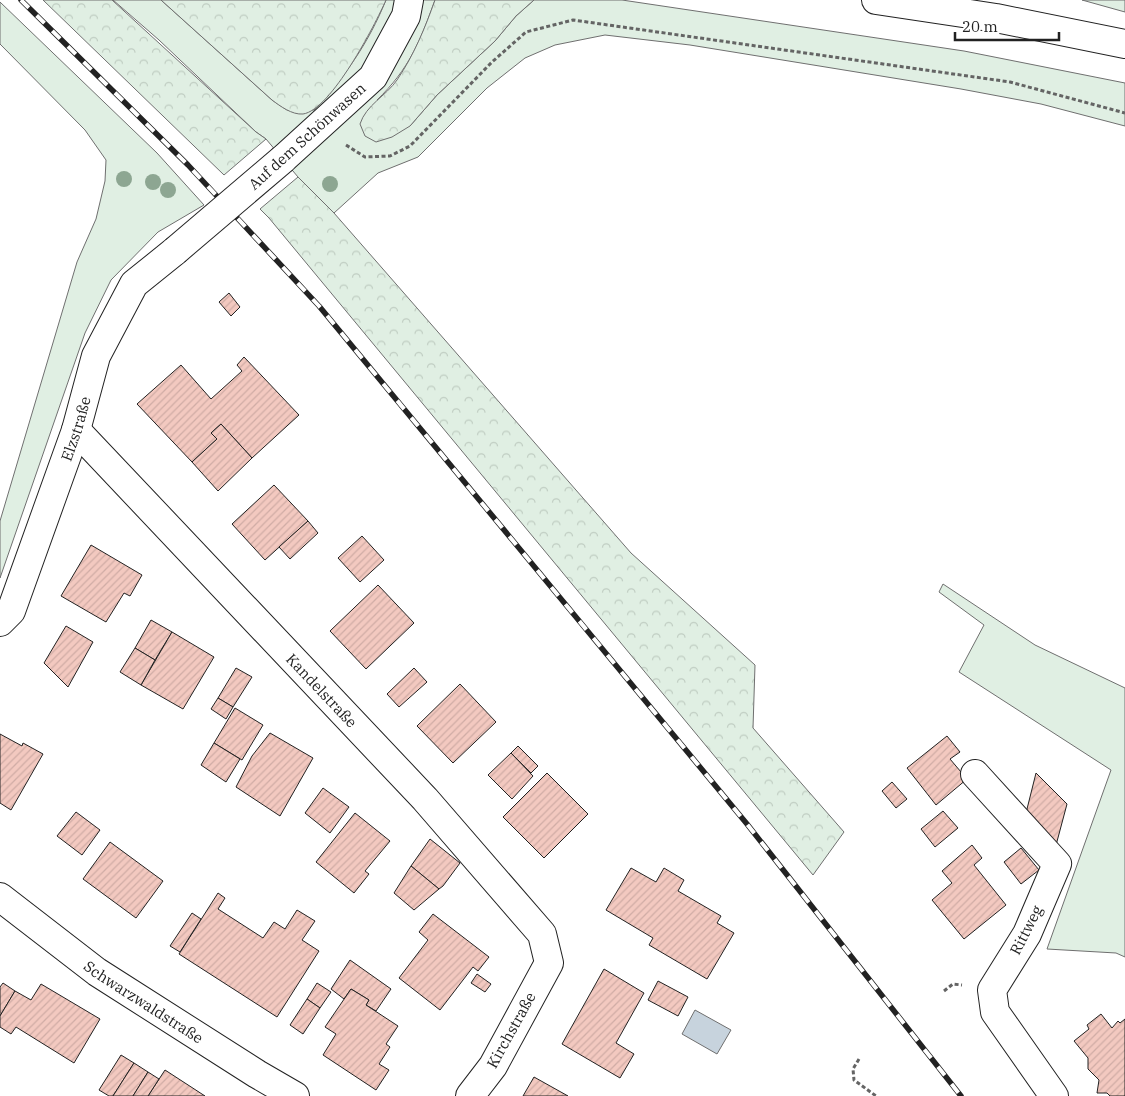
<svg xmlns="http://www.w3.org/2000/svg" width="1125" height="1096" font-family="'IBM Plex Serif',serif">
	<defs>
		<pattern id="forest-crowns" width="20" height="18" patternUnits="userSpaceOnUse" patternTransform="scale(1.25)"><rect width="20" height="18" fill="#e0efe3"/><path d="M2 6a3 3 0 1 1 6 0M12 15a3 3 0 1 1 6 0" fill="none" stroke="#c0cdc2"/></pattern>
		<pattern id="building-hatch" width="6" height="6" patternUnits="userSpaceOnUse" patternTransform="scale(1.25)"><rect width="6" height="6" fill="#f3c9c0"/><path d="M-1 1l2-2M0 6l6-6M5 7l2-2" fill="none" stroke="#d0aca5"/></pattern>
	</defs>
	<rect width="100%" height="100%" fill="#fff"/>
	<!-- green -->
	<g fill="#e0efe3" stroke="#6f6f6f">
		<path d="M113 0H161L272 100 287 110H314C346 75 368 44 386 0H435C420 42 409 69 377 100L410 126 437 95 495 41 516 16 534 0H622L964 51 1125 83V126L1041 104 961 89 690 45 605 35 555 45 525 58 487 88 418 157 378 173 334 213 298 177 266 139 256 132 159 40Z"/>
		<path d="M1082 0H1125V12Z"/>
		<path d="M0 2 157 153 204 205 158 232 111 280 85 333 0 578V521L77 262 96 219 105 181 106 160 85 130 0 44Z"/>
		<path d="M943 584 1035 645 1125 688V957L1116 953 1047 949 1111 770 959 672 984 625 939 592Z"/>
	</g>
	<!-- forest -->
	<g fill="url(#forest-crowns)" stroke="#6f6f6f">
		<path d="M43 0H112L256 132 266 139 224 175Z"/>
		<path d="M161 0H386C375 25 331 110 303 114 292 115 280 106 272 100Z"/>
		<path d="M435 0H534L516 16 495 41 437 95 410 126 392 137 376 142 365 136 360 124C366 105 386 96 397 80 414 55 425 28 435 0Z"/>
		<path d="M298 177 334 213 631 553 755 665 753 728 844 832 813 875 269 218 260 209Z"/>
	</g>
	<!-- water -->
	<path fill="#c7d3dd" stroke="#6f6f6f" d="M695 1010 731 1030 717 1054 682 1034Z"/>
	<!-- building -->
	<g fill="url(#building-hatch)" stroke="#222">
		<path d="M229 293 240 307 231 316 219 302Z"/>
		<path d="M244 357 299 415 252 458 221 424 211 433 217 439 192 462 137 404 181 365 211 399 242 371 237 365Z"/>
		<path d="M221 424 252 458 218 491 192 462 217 439 211 433Z"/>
		<path d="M274 485 308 521 265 560 232 524Z"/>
		<path d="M308 521 318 533 290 559 279 547Z"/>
		<path d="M362 536 384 560 360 582 338 558Z"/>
		<path d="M91 545 142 575 130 596 124 593 106 622 61 596Z"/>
		<path d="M378 585 414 623 366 669 330 631Z"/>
		<path d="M151 620 172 632 155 660 135 648Z"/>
		<path d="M66 626 93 642 68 687 44 663Z"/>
		<path d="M172 632 214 657 183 709 141 685Z"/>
		<path d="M135 648 155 660 141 685 120 672Z"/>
		<path d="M236 668 252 677 233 707 218 698Z"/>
		<path d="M414 668 427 682 399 707 387 694Z"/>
		<path d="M460 684 496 722 453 763 417 726Z"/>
		<path d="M218 698 233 707 226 719 211 709Z"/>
		<path d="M235 708 263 725 242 760 214 743Z"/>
		<path d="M270 733 313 758 280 816 236 787 252 756Z"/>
		<path d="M0 734 22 746 23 743 43 754 11 810 0 803Z"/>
		<path d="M947 736 960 752 950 759 967 779 936 805 907 768Z"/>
		<path d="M214 743 240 759 226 782 201 765Z"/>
		<path d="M518 746 538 766 531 773 511 753Z"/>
		<path d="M511 753 533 776 512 799 488 775Z"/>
		<path d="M547 773 588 814 544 858 503 817Z"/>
		<path d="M1036 773 1067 804 1055 849 1025 817Z"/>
		<path d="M892 782 907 799 896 808 882 791Z"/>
		<path d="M323 788 349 807 330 833 305 813Z"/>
		<path d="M943 811 958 828 935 847 921 829Z"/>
		<path d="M76 812 100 830 82 855 57 836Z"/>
		<path d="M355 813 390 841 365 871 369 874 354 893 316 862Z"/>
		<path d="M430 839 460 863 443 886 439 889 411 866Z"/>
		<path d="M110 842 163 881 136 918 83 879Z"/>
		<path d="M972 845 982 858 974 865 1006 905 964 939 932 900 952 883 942 871Z"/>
		<path d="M1021 848 1039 870 1021 884 1004 862Z"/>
		<path d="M411 866 439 889 414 910 394 893Z"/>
		<path d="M631 868 656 882 664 868 684 880 678 891 721 916 717 923 734 933 707 979 649 945 653 938 606 910Z"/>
		<path d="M218 893 225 898 218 909 263 938 274 922 285 929 297 910 315 921 302 940 319 951 277 1017 179 954Z"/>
		<path d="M192 913 201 919 180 952 170 946Z"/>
		<path d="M433 914 489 957 478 971 473 967 440 1010 399 978 428 940 419 932Z"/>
		<path d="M350 960 391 989 376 1011 366 1005 369 1000 351 989 344 999 331 989Z"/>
		<path d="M604 969 644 993 616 1043 634 1054 620 1078 562 1044Z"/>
		<path d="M477 974 491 984 485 992 471 983Z"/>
		<path d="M658 981 688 997 678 1016 648 1000Z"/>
		<path d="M3 983 15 991 0 1016V987Z"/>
		<path d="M317 983 331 992 320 1008 307 999Z"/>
		<path d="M41 984 100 1019 74 1063 16 1027 11 1034 0 1027V1016L15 991 31 1000Z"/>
		<path d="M351 989 369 1000 366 1005 398 1026 386 1044 390 1047 379 1064 389 1070 376 1090 323 1055 336 1034 325 1027Z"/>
		<path d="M307 999 320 1008 303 1034 290 1025Z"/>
		<path d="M1101 1014 1112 1028 1118 1021 1120 1023 1125 1019V1096H1110L1107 1093H1097L1099 1080 1088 1069V1058L1074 1041 1089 1029 1087 1025Z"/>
		<path d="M121 1055 134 1063 113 1096H109L99 1090Z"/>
		<path d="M134 1063 148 1072 133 1096H113Z"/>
		<path d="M165 1070 205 1096H148Z"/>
		<path d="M148 1072 159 1079 148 1096H133Z"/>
		<path d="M534 1077 568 1096H523Z"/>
	</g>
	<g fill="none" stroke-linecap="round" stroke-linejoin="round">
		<defs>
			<g id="street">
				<path d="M283 159 373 77 406 16 409 0"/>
				<path id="s1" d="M76 430 425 799 542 934 549 963 493 1066 470 1096"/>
				<path id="s2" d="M0 622 11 611 76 430 96 356 134 284 175 251"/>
				<path d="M975 774 1057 864 1027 934 992 990 995 1012 1054 1096"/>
				<path id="s3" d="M0 897 97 972 257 1074 295 1096"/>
			</g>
			<path id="highway" d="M876 0 996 18 1125 44"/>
		</defs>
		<!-- street casing -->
		<use href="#street" stroke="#222" stroke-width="30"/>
		<!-- highway casing -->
		<use href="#highway" stroke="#222" stroke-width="30"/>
		<!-- path -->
		<g stroke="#646464" stroke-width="3" stroke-dasharray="4 2.5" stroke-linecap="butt">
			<path d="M346 145 365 157 390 156 410 146 492 62 526 32 573 20 1010 82 1125 113"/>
			<path d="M944 991 953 984 962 985"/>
			<path d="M859 1059 853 1069 854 1080 876 1096"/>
		</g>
		<!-- street -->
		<use href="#street" stroke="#fff" stroke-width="28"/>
		<!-- highway -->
		<use href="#highway" stroke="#fff" stroke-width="28"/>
		<defs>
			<path id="rail" d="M21 0 188 165 319 306 747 824 961 1096"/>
		</defs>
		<!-- rail casing -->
		<use href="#rail" stroke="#222" stroke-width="5.5"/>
		<!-- rail -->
		<use href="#rail" stroke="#fff" stroke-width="4" stroke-dasharray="11" stroke-linecap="butt"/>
		<defs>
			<path id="street-bridge" d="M175 251 283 159"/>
		</defs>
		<!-- street-bridge casing -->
		<use href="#street-bridge" stroke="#222" stroke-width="30" stroke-linecap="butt"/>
		<!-- street-bridge -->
		<use href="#street-bridge" stroke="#fff" stroke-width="28"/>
	</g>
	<!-- trees -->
	<g fill="#8da692">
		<circle cx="124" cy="179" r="8"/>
		<circle cx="153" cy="182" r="8"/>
		<circle cx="330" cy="184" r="8"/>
		<circle cx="168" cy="190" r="8"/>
	</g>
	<g text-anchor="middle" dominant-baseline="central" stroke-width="4" stroke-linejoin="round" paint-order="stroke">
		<!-- street labels -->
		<g font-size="15" fill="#222" stroke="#fff">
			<text transform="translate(307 136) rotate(-42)">Auf dem Schönwasen</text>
			<text stroke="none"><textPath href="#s2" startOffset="209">Elzstraße</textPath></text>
			<text stroke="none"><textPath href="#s1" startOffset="358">Kandelstraße</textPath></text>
			<text transform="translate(1026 930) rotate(-63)">Rittweg</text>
			<text stroke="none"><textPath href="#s3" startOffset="178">Schwarzwaldstraße</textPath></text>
			<text transform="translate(511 1030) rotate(-61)">Kirchstraße</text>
		</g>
	</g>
	<!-- scale -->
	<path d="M955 32v8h104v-8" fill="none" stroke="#222222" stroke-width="2.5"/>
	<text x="962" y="32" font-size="15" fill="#222222" stroke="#ffffff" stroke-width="4" paint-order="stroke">20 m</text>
</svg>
